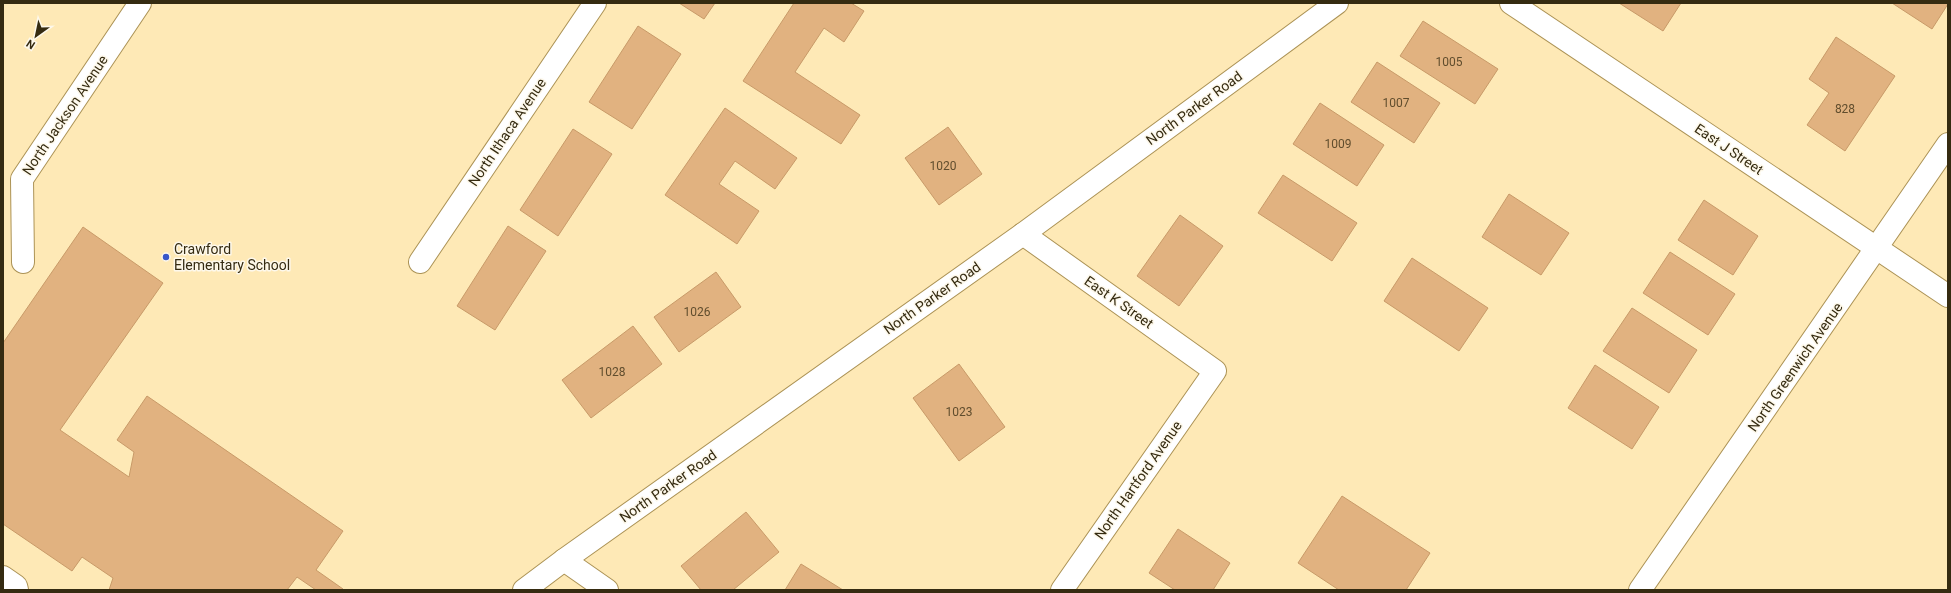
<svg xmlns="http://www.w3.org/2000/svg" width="1951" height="593" font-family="Roboto,sans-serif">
	<rect width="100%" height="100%" fill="#fee9b6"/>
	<!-- building -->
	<g fill="#e1b280" stroke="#c89a68">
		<path d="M679 3H715L704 19Z"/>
		<path d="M794 3H851L864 11 844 42 824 28 795 72 860 115 841 144 743 81Z"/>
		<path d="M1619 3H1681L1663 31Z"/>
		<path d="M1892 3H1948V4L1932 29Z"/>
		<path d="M1423 21 1498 69 1475 104 1400 56Z"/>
		<path d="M638 26 681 54 632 129 589 102Z"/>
		<path d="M1836 37 1895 76 1845 151 1807 125 1829 93 1809 79Z"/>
		<path d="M1377 62 1440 103 1414 143 1351 102Z"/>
		<path d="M1320 103 1384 145 1357 186 1293 144Z"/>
		<path d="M725 108 797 158 775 189 735 161 719 184 759 211 737 244 665 195Z"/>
		<path d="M948 127 982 174 939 205 905 158Z"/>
		<path d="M573 129 612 154 558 236 520 210Z"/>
		<path d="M1283 175 1357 223 1332 261 1258 213Z"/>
		<path d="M1509 194 1569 233 1541 275 1482 237Z"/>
		<path d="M1704 200 1758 236 1733 275 1678 240Z"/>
		<path d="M1180 215 1223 246 1179 306 1137 276Z"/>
		<path d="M508 226 546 251 495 330 457 306Z"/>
		<path d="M83 227 163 283 60 430 129 477 134 452 117 440 147 396 343 531 316 570 343 589 342 590H316L297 577 287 590H109L113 578 82 557 72 571 3 524V343Z"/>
		<path d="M1670 252 1735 294 1708 335 1643 293Z"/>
		<path d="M1412 258 1488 308 1459 351 1384 301Z"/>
		<path d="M716 272 741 307 679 352 654 317Z"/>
		<path d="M1632 308 1697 350 1669 393 1603 351Z"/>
		<path d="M633 326 662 364 591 418 562 380Z"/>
		<path d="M959 364 1005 427 959 461 913 398Z"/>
		<path d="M1595 365 1659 407 1632 449 1568 408Z"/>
		<path d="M1342 496 1430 553 1406 590H1339L1298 563Z"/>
		<path d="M746 512 779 552 733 590H701L681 566Z"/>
		<path d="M1178 529 1230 563 1213 590H1175L1149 573Z"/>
		<path d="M801 564 843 590H785Z"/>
	</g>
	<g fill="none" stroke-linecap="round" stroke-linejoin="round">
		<defs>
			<g id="minor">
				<path d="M1511 3 1948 296"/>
				<path d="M1023 234 1215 371 1062 590"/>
				<path d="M23 262 22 179 140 3"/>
				<path d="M420 262 595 3"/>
				<path d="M564 560 607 590"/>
				<path d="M3 577 16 586 17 590"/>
				<path d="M524 590 564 560 1023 234 1337 3"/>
				<path d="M1640 590 1948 144"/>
			</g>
		</defs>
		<!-- minor casing -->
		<use href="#minor" stroke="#ac9356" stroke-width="24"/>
		<!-- minor -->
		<use href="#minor" stroke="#fff" stroke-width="22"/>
	</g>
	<!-- markers -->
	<circle fill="#3857c9" stroke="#fdf8eb" stroke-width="1.5" cx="166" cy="257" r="4"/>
	<g text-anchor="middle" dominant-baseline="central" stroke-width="3" stroke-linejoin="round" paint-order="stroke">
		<!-- number labels -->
		<g font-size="12" fill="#604d2d">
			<text x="1449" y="62">1005</text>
			<text x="1396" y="103">1007</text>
			<text x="1845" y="109">828</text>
			<text x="1338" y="144">1009</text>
			<text x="943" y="166">1020</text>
			<text x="697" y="312">1026</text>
			<text x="612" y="372">1028</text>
			<text x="959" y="412">1023</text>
		</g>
		<!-- street labels -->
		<g font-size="14" fill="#352b11" stroke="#fdf8eb">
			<text transform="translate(1194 108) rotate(-36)">North Parker Road</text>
			<text transform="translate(65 115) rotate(-56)">North Jackson Avenue</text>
			<text transform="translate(507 132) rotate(-56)">North Ithaca Avenue</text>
			<text transform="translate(1729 149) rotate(34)">East J Street</text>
			<text transform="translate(932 298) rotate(-35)">North Parker Road</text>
			<text transform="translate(1119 302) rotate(35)">East K Street</text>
			<text transform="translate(1795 367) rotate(-55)">North Greenwich Avenue</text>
			<text transform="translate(1138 480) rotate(-55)">North Hartford Avenue</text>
			<text transform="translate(668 486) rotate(-35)">North Parker Road</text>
		</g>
		<!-- poi labels -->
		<g font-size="14" fill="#352b11" stroke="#fdf8eb" text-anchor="start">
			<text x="174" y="249">Crawford<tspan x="174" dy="16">Elementary School</tspan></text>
		</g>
	</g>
	<!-- border -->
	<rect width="1951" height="593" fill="none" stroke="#352b11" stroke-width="8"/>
	<!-- north arrow -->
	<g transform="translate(36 36) rotate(213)" stroke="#fdf8eb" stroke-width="3" paint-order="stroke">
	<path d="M0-3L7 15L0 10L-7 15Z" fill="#352b11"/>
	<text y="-6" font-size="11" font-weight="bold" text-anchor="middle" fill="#352b11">N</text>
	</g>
</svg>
